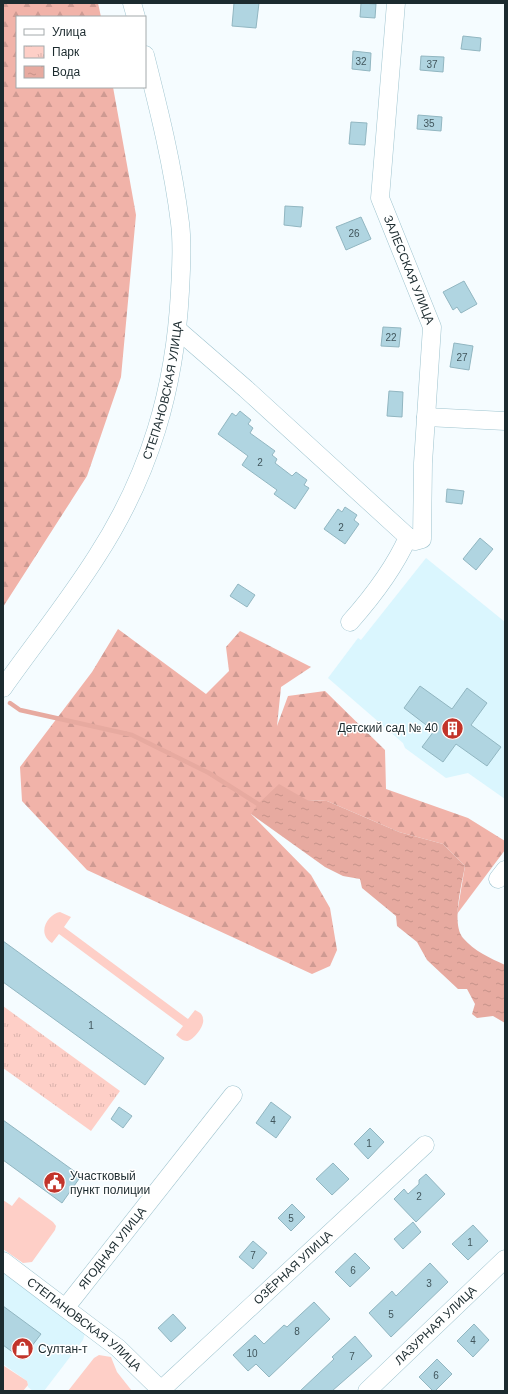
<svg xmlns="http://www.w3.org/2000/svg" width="508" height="1394" font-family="Helvetica,sans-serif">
	<defs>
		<pattern id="forest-firs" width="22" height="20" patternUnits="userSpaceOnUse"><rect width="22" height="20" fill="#f1b3a9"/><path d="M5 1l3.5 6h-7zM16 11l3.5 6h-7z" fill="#ce9a92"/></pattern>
		<pattern id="park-tufts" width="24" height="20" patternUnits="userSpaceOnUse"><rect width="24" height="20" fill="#fecfc7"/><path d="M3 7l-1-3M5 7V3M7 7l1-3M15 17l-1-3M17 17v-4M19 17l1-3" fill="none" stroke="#d9b2ab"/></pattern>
		<pattern id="water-ripples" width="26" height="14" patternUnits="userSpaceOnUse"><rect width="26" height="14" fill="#e7aaa0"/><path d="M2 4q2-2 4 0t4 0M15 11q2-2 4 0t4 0" fill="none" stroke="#c6928a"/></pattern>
	</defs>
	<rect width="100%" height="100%" fill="#f5fcff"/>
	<!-- built -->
	<g fill="#daf6fe">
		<path d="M426 558 505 622V799L468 773 446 778 405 748 403 743 328 678 358 638 361 640Z"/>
		<path d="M3 1268 85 1333 83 1340 44 1391H33L28 1387 27 1381 3 1364Z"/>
	</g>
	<!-- grass -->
	<g fill="#fecfc7">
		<path d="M60 912 71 917 64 927 188 1019 195 1010C199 1012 203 1014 203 1019 205 1025 194 1040 187 1041 183 1041 180 1038 176 1035L183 1026 59 934 52 943C36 933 48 914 60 912Z"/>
		<path d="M19 1197 53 1222 56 1226 55 1230 32 1262 23 1263 3 1249V1200L12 1206Z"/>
		<path d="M99 1355 111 1357 117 1372 132 1391H68L94 1358Z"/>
		<path d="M4 1366 27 1381 28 1385 23 1391H3Z"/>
	</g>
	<!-- forest -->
	<g fill="url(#forest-firs)">
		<path d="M3 3H98L101 17H17V87H113L136 215 121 377 87 476 3 607Z"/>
		<path d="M118 629 206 694 229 671 226 647 240 631 311 667 281 687 277 726 288 696 325 691 385 750 386 789 468 818 505 841V850L457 914 465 866 443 844 399 832 327 801 307 800 251 814 311 875 330 908 337 950 330 966 312 974 87 870 22 801 20 767 92 672Z"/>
	</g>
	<!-- park -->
	<path fill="url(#park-tufts)" d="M3 1006 120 1091 91 1131 3 1068Z"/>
	<!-- water -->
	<path fill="url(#water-ripples)" d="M279 784 307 800 327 801 399 832 443 844 465 866C462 883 451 924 463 938 474 951 490 958 505 965V1023L493 1016 477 1018 472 1014 475 1004 467 989H458L427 960 417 942 397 926 396 916 362 888 360 879 343 876 325 867 251 814 258 804Z"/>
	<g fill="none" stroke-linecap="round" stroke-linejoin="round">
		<!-- stream -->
		<path stroke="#e7aaa0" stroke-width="4.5" d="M10 703 20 710 132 735 209 773 258 804"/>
	</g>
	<!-- building -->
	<g fill="#b0d5e1" stroke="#91b6c1">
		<path d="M234 3H259L256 28 232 26Z"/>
		<path d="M361 3 376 4 375 18 360 17Z"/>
		<path d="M463 36 481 38 480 51 461 49Z"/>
		<path d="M353 51 371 53 370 71 352 69Z"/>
		<path d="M421 56 444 57 443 72 420 70Z"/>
		<path d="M418 115 442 117 441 131 417 129Z"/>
		<path d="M351 122 367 123 365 145 349 144Z"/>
		<path d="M285 206 303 207 301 227 284 225Z"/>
		<path d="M361 217 371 239 346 250 336 227Z"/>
		<path d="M464 281 477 304 461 313 457 307 453 310 443 292Z"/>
		<path d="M383 327 401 328 399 347 381 346Z"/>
		<path d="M454 343 473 346 469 370 450 367Z"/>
		<path d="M389 391 403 392 402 417 387 416Z"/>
		<path d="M240 411 251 420 248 424 253 428 250 433 275 451 272 455 277 459 275 463 292 476 296 472 307 480 304 485 309 488 295 509 274 494 277 490 242 465 248 456 218 434 232 413 236 416Z"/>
		<path d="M447 489 464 491 462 504 446 502Z"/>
		<path d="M345 507 357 515 354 520 359 524 345 544 324 529 338 509 342 512Z"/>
		<path d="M480 538 493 549 476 570 463 559Z"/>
		<path d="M238 584 255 595 247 607 230 596Z"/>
		<path d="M420 686 452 709 467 688 487 703 471 725 501 747 487 766 456 744 443 762 422 747 434 731 404 708Z"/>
		<path d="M3 941 164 1058 145 1085 3 982Z"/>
		<path d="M271 1102 291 1117 276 1138 256 1123Z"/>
		<path d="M119 1107 132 1116 123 1128 111 1119Z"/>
		<path d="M3 1120 81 1176 62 1203 3 1160Z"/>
		<path d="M370 1128 384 1142 368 1159 354 1144Z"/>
		<path d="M333 1163 349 1179 332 1195 316 1179Z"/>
		<path d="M426 1174 445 1194 416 1222 394 1199 404 1189 408 1194 419 1184V1180Z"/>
		<path d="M292 1204 305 1217 291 1231 278 1218Z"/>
		<path d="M413 1222 421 1232 403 1249 394 1239Z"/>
		<path d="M473 1225 488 1241 468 1260 452 1244Z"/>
		<path d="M253 1241 267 1253 253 1269 239 1257Z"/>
		<path d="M355 1253 370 1268 350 1287 335 1272Z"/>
		<path d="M430 1263 448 1282 391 1337 369 1313 392 1291 396 1296Z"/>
		<path d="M314 1302 330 1319 269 1377 256 1364 248 1371 233 1355 255 1335 264 1344 284 1325 287 1327Z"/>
		<path d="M3 1306 41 1334 22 1359 3 1345Z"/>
		<path d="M173 1314 186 1328 171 1342 158 1328Z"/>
		<path d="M474 1324 489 1340 473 1357 457 1341Z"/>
		<path d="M355 1336 372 1356 332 1391H300L334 1359 332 1357Z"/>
		<path d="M437 1359 452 1374 435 1391H433L419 1377Z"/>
	</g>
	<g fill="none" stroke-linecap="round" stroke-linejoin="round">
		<defs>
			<g id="minor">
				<path d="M132 3 136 17"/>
				<path id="s1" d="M396 3 380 198 432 327 423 463 422 539 415 541 408 537"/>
				<path d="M178 330 246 389 408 537C394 569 373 596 350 622"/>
				<path d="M426 417 505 421"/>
				<path id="s2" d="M3 688C34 644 68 602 97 556 150 474 175 389 180 291 181 269 183 246 180 223 173 166 159 110 145 55"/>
				<path d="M498 879 505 870"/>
				<path id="s3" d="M3 1261 118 1348 162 1391"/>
				<path id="s4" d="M66 1307 233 1095"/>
				<path id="s5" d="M161 1390 425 1145"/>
				<path id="s6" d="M367 1391 505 1259"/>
			</g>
		</defs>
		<!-- minor casing -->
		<use href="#minor" stroke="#9fc4cf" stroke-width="19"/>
		<!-- minor -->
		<use href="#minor" stroke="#fff" stroke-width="18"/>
	</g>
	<!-- icons -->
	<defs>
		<symbol id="building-disc" viewBox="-11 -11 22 22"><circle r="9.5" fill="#c2342a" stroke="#fff"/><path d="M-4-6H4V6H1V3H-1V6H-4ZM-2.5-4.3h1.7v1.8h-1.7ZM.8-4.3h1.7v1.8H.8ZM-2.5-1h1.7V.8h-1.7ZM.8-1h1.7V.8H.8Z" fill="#fff"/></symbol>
		<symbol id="civic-disc" viewBox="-11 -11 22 22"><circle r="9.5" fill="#c2342a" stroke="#fff"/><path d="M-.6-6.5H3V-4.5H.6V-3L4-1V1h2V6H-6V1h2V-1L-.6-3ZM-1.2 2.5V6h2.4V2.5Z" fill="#fff"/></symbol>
		<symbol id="shop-disc" viewBox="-11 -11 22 22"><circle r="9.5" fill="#c2342a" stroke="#fff"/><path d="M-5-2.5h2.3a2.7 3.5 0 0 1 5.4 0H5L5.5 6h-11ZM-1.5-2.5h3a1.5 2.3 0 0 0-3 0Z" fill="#fff"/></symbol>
	</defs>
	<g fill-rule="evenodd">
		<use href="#building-disc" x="440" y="716" width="25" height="25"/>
		<use href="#civic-disc" x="42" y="1170" width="25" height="25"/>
		<use href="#shop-disc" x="10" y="1336" width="25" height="25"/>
	</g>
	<g text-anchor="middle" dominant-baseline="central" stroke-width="3" stroke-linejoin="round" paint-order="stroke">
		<!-- number labels -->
		<g font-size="10" fill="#41565c">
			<text x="361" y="61">32</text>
			<text x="432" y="64">37</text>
			<text x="429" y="123">35</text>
			<text x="354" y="233">26</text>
			<text x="391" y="337">22</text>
			<text x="462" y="357">27</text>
			<text x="260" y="462">2</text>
			<text x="341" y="527">2</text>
			<text x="91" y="1025">1</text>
			<text x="273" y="1120">4</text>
			<text x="369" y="1143">1</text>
			<text x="419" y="1196">2</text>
			<text x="291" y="1218">5</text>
			<text x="470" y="1242">1</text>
			<text x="253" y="1255">7</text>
			<text x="353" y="1270">6</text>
			<text x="429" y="1283">3</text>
			<text x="391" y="1314">5</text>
			<text x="297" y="1331">8</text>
			<text x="473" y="1340">4</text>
			<text x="252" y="1353">10</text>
			<text x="352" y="1356">7</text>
			<text x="436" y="1375">6</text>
		</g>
		<!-- street labels -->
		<g font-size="12" fill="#1c2b2f" stroke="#fff">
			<text stroke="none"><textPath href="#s1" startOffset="273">ЗАЛЕССКАЯ УЛИЦА</textPath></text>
			<text stroke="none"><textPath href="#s2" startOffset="342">СТЕПАНОВСКАЯ УЛИЦА</textPath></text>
			<text stroke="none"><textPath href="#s4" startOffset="75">ЯГОДНАЯ УЛИЦА</textPath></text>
			<text stroke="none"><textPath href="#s5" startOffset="180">ОЗЁРНАЯ УЛИЦА</textPath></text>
			<text stroke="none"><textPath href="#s3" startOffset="103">СТЕПАНОВСКАЯ УЛИЦА</textPath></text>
			<text stroke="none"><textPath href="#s6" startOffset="95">ЛАЗУРНАЯ УЛИЦА</textPath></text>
		</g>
		<!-- poi labels -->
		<g font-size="12" fill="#1c2b2f" stroke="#fff" text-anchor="start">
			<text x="438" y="728" text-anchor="end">Детский сад № 40</text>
			<text x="70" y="1176">Участковый<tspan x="70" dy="14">пункт полиции</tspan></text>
			<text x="38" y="1349">Султан-т</text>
		</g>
	</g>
	<!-- border -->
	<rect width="508" height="1394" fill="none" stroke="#1c2b2f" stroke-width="8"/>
	<!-- legend -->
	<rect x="16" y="16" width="130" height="72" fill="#ffffff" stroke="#a4aaac"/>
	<rect x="24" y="29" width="20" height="6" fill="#ffffff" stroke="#a4aaac"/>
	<text x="52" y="36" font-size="12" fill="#1c2b2f">Улица</text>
	<rect x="24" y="46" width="20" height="12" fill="url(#park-tufts)" stroke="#a4aaac"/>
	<text x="52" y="56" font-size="12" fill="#1c2b2f">Парк</text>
	<rect x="24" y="66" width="20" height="12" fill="url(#water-ripples)" stroke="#a4aaac"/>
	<text x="52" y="76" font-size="12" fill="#1c2b2f">Вода</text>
</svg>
